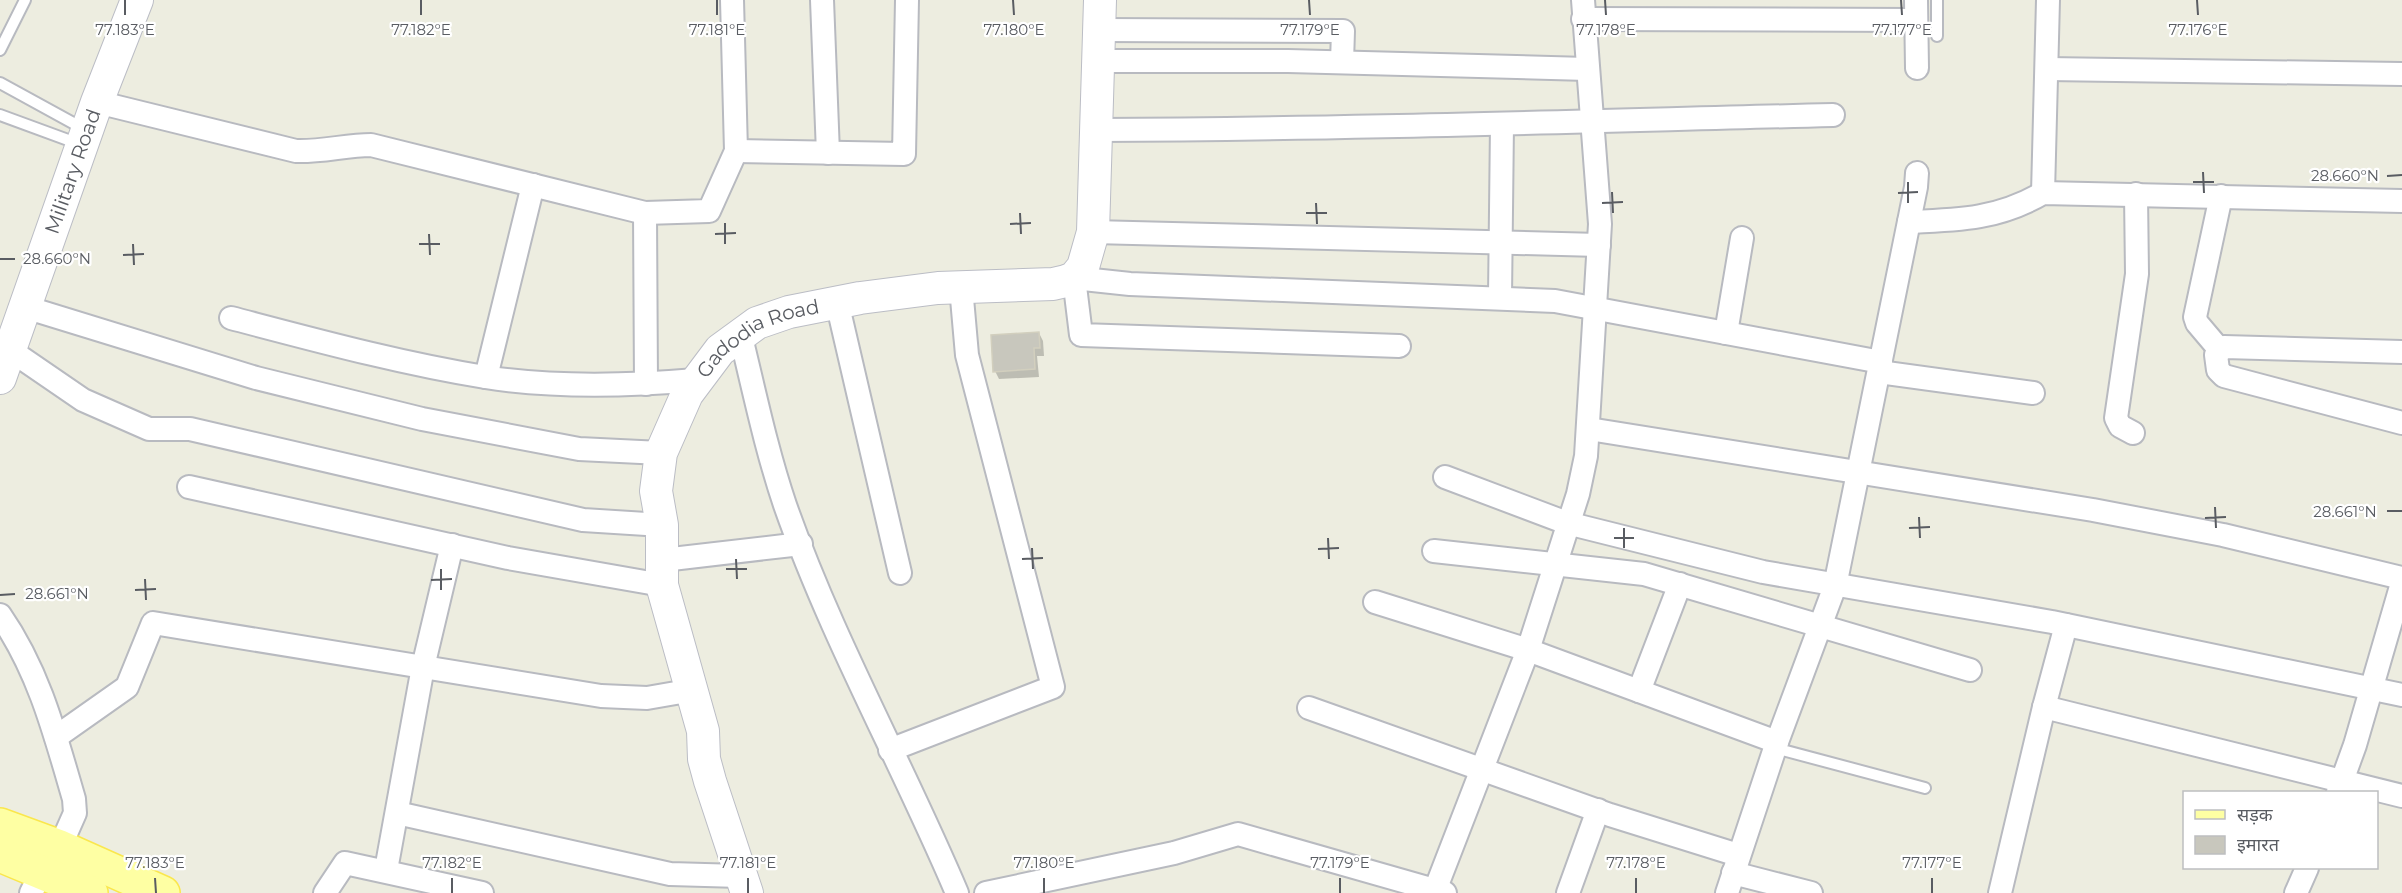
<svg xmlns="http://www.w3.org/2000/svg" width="2402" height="893" font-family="Montserrat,'Noto Sans Devanagari',sans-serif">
	<rect width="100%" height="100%" fill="#edede0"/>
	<!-- shadow -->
	<path fill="#0003" d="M1039 333 1043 341 1044 356H1037L1039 377 999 379 995 371Z"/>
	<!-- building -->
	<path fill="#c8c7bd" stroke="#d2cfbe" stroke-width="1.5" d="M1039 332 1040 348H1034L1035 369 993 372 991 335Z"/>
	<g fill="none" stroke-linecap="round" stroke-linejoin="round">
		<defs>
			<g id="lane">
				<path d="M1937 36V0"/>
				<path d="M0 50 25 0"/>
				<path d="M0 83 84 129"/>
				<path d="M0 115 79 144"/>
				<path d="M1775 748 1925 788"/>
			</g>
			<g id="street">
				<path d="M822 0 828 153"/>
				<path d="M1916 0 1917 68"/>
				<path d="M1583 19 1916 20"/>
				<path d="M1100 30 1343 31 1342 62"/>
				<path d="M1100 61H1288L1587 69"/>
				<path d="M2047 69 2402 74"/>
				<path d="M97 102 296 151C322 152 346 145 371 145L645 213 709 211 736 151 732 0"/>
				<path d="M1098 130C1343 129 1588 121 1833 115"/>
				<path d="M736 151 904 154 907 0"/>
				<path d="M2043 193 2048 0"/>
				<path d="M645 213 646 384"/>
				<path d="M1909 222C1960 220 1998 219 2043 193L2402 201"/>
				<path d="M1093 232 1599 245"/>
				<path d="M1500 297 1502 124"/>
				<path d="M837 302 900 573"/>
				<path d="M25 307 256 378 422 419 579 449 661 453"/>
				<path d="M231 318C315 340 399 363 485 377 555 388 626 386 696 380"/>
				<path d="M740 333C754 390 766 449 785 505 832 639 902 763 957 893"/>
				<path d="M1726 333 1742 238"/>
				<path d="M1399 346 1081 335 1074 278 1130 284 1555 301 1881 362"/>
				<path d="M2219 349 2197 323 2195 317 2221 196"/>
				<path d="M10 350 83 400 149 429H190L583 520 662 525"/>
				<path d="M2402 352 2224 347 2216 355 2218 370 2224 376 2402 423"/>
				<path d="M1879 372 2033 393"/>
				<path d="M486 377 533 185"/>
				<path d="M1589 429 2093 510 2223 535 2402 578"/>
				<path d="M2133 433 2120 426 2116 418 2137 274 2136 194"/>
				<path d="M1445 477 1567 523 1763 572 2052 622 2402 695"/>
				<path d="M189 487 508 558 662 585"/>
				<path d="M1434 551 1644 574 1970 670"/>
				<path d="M663 560 801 544"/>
				<path d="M1375 602 1528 650 1777 742"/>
				<path d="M0 615C39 671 55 734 74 799L75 813 60 847"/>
				<path d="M1639 691 1680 584"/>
				<path d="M2044 707 2402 796"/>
				<path d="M1309 708 1610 815 1738 855"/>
				<path d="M56 737 127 687 153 623 601 696 647 698 693 690"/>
				<path d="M890 750 1053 687 967 355 961 287"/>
				<path d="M2338 792 2355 745 2402 583"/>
				<path d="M397 813 670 874 740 876"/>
				<path d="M386 870 423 667 452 545"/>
				<path d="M1733 873 1811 893"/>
				<path d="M31 893 42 871"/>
				<path d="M325 893 345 863 482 893"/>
				<path d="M986 893 1174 853 1238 834 1445 893"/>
				<path d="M1434 893 1528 650 1578 494 1586 456 1600 224 1583 0"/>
				<path d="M1568 893 1598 810"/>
				<path d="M1727 893 1777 742 1835 586 1916 187 1917 173"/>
				<path d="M2000 893 2044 707 2066 625"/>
				<path d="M2296 893 2307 868"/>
			</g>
			<g id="secondary">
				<path id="s1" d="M0 378 97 102 137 0"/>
				<path id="s2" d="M747 893 710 781 704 759 703 731 662 585V525L656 491 661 453 687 394 720 350 757 323 789 312 860 298 938 288 1053 284 1066 281 1074 278 1083 267 1093 232 1100 0"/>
			</g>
			<g id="primary">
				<path d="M0 825 60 847 163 893"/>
				<path d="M0 855 91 893"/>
			</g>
		</defs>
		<!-- lane casing -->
		<use href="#lane" stroke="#b8bac0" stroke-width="14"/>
		<!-- street casing -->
		<use href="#street" stroke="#b8bac0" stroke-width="26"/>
		<!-- secondary casing -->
		<use href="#secondary" stroke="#bbbdc5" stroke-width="34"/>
		<!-- primary casing -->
		<use href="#primary" stroke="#fae74d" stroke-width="36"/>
		<!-- lane -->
		<use href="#lane" stroke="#fff" stroke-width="10"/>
		<!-- street -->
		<use href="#street" stroke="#fff" stroke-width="22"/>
		<!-- secondary -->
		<use href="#secondary" stroke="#fff" stroke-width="32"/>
		<!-- primary -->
		<use href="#primary" stroke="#feffa3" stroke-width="33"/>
	</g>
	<!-- ticks -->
	<path fill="none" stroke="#595c62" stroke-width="2" d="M125 0V15M421 0V15M717 0V15M1013 0 1014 15M1309 0 1310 15M1605 0 1606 15M1901 0 1902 15M2197 0 2198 15M2203 172 2204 193M2387 176 2402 175M1908 182V203M2193 182H2214M1612 192 1613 213M1898 193 1918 192M1316 203 1317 224M1602 203 1623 202M1020 213 1021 234M1306 213H1327M725 223V244M1010 224 1031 223M429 234 430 255M715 234 736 233M133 244 134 265M419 244H440M123 255 144 254M0 259H15M2215 507 2216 528M2387 511H2402M1919 517 1920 538M2205 518 2226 517M1624 528V548M1909 528 1930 527M1328 538 1329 559M1614 538H1634M1032 548 1033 569M1318 549 1339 548M736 559 737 579M1022 559 1043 558M441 569V590M726 569H747M145 579 146 600M431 580 452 579M135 590 156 589M0 595 15 594M155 878 156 893M452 878V893M748 878V893M1044 878V893M1340 878V893M1636 878V893M1932 878V893"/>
	<g text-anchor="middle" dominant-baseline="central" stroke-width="4.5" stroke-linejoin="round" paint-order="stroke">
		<!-- street labels -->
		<g font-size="20" fill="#595c62" stroke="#fff">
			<text stroke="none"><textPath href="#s1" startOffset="219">Military Road</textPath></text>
			<text stroke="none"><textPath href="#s2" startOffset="612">Gadodia Road</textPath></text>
		</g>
	</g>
	<g font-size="15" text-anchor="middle" fill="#595c62" stroke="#fff" stroke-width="4.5" stroke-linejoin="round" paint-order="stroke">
		<text x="125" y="35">77.183°E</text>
		<text x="421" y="35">77.182°E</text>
		<text x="717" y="35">77.181°E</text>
		<text x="1014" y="35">77.180°E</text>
		<text x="1310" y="35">77.179°E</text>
		<text x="1606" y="35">77.178°E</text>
		<text x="1902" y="35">77.177°E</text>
		<text x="2198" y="35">77.176°E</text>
		<text x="2345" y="181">28.660°N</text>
		<text x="57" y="264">28.660°N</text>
		<text x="2345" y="517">28.661°N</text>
		<text x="57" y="599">28.661°N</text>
		<text x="155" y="868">77.183°E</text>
		<text x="452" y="868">77.182°E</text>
		<text x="748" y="868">77.181°E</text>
		<text x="1044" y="868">77.180°E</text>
		<text x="1340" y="868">77.179°E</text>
		<text x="1636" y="868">77.178°E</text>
		<text x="1932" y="868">77.177°E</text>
	</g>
	<!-- legend -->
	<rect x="2183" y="791" width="195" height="78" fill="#ffffff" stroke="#bdbec0" stroke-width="1.5"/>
	<rect x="2195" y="810" width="30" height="9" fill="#feffa3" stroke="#bdbec0" stroke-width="1.5"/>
	<text x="2237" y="821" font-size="18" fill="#595c62">सड़क</text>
	<rect x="2195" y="836" width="30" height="18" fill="#c8c7bd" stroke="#bdbec0" stroke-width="1.5"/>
	<text x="2237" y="851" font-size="18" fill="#595c62">इमारत</text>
</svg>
